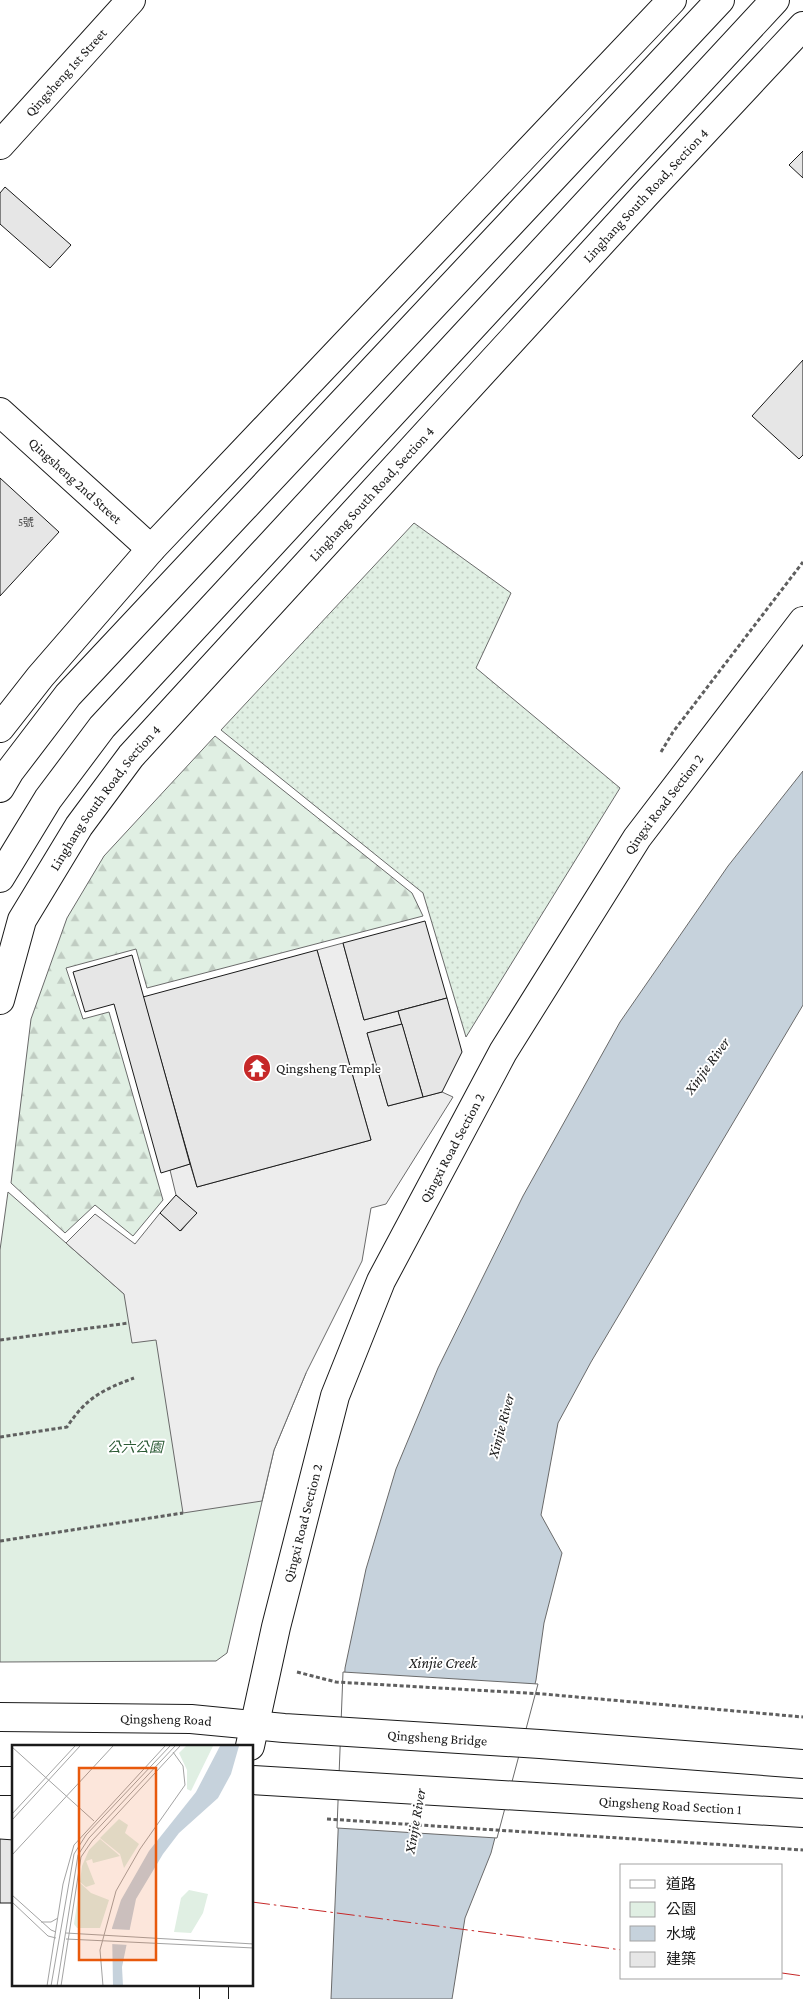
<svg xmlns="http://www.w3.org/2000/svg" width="803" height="1999" font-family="'Crimson Pro','Noto Sans TC',serif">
	<defs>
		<pattern id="grass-dots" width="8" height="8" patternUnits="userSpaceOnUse" patternTransform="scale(1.25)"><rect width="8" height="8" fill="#e0efe3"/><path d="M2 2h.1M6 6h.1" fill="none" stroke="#c0ccc2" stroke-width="1.8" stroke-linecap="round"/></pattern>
		<pattern id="forest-firs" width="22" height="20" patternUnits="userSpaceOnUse" patternTransform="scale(1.25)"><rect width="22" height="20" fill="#e0efe3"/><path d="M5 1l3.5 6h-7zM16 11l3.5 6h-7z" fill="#c0ccc2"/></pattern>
	</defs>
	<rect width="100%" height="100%" fill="#fff"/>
	<!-- grass -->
	<path fill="url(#grass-dots)" stroke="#6a6a6a" d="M414 523 511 593 476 668 620 788 466 1037 423 893 221 730Z"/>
	<!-- forest -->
	<path fill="url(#forest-firs)" stroke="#6a6a6a" d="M215 736 412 893 423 916 147 988 136 949 66 968 83 1019 109 1012 163 1200 133 1236 95 1205 65 1233 11 1183 31 1019 67 918 104 856Z"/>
	<!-- green -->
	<path fill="#e0efe3" stroke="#6a6a6a" d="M8 1192 124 1294 306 1373 274 1450 227 1653 216 1661 0 1662V1250Z"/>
	<!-- parking -->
	<path fill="#ededed" stroke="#6a6a6a" d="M343 943 364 1020 398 1011 402 1024 367 1033 388 1106 442 1092 453 1097 386 1204 371 1208 362 1261 306 1373 274 1450 262 1501 183 1513 156 1340 132 1343 124 1294 66 1243 95 1214 135 1244 160 1213 181 1231 196 1213 176 1195 170 1170 190 1164 197 1187 371 1140 317 950Z"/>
	<!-- water -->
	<path fill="#c6d2dc" stroke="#6a6a6a" d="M803 771V1005L591 1362 558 1423 541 1515 562 1553 544 1623 536 1680 491 1853 465 1918 452 1999H331L345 1668 366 1569 396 1469 438 1368 523 1196 620 1022 728 866Z"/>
	<!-- pier -->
	<path fill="#fff" stroke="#6a6a6a" d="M343 1672 538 1684 497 1838 337 1828Z"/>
	<!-- building -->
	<g fill="#e6e6e6" stroke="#1a1a1a">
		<path d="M803 151V178L789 165Z"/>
		<path d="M5 187 71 245 50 268 0 224V193Z"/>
		<path d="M803 360V455L799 459 752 416Z"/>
		<path d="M0 478 59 532 0 596Z"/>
		<path d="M425 921 447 998 364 1020 343 943Z"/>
		<path d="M317 950 371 1140 197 1187 143 997Z"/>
		<path d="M132 955 190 1164 161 1173 114 1004 85 1012 73 972Z"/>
		<path d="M447 998 462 1052 442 1092 423 1097 398 1011Z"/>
		<path d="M402 1024 423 1097 388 1106 367 1033Z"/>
		<path d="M176 1195 197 1213 180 1231 160 1213Z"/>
		<path d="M0 1839 14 1840V1903H0Z"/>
	</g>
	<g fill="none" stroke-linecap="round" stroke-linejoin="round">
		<defs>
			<g id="minor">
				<path id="s1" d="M0 145 131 0"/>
				<path id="s2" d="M0 412 151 549"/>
				<path id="s3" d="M250 1746 276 1627 335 1396 381 1281 503 1052 637 838 803 621"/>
				<path d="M214 1999V1985"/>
			</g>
			<g id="tertiary">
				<path d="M0 728 40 677 151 549 672 0"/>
				<path id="s4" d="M0 1000 22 920 79 826 131 756 645 195 803 26"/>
				<path id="s5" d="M0 1717 191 1719 284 1728 540 1744 803 1764"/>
				<path id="s6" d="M252 1780 803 1813"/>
				<path d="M0 1781H14"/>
			</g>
			<g id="primary">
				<path d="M0 788 10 771 68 695 720 0"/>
				<path d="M0 878 48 799 102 727 775 0"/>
			</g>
		</defs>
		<!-- minor casing -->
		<use href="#minor" stroke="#1a1a1a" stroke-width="30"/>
		<!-- tertiary casing -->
		<use href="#tertiary" stroke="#1a1a1a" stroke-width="30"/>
		<!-- primary casing -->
		<use href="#primary" stroke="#1a1a1a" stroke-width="30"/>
		<!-- path -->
		<g stroke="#5f5f5f" stroke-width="3" stroke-dasharray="4 2.5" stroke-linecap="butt">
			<path d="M661 752 673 732 803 562"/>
			<path d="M0 1340 129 1323"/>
			<path d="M0 1437 67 1427C86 1398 102 1390 134 1378"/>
			<path d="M0 1541 183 1513"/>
			<path d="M297 1672 336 1682 543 1694 803 1717"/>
			<path d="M327 1819 803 1850"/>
		</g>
		<!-- minor -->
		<use href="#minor" stroke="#fff" stroke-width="28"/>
		<!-- tertiary -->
		<use href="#tertiary" stroke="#fff" stroke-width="28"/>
		<!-- primary -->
		<use href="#primary" stroke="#fff" stroke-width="28"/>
		<!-- power -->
		<g stroke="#c62828" stroke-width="1" stroke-dasharray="18 4 2.5 4" stroke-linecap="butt">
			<path d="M252 1902 622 1950"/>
			<path d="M782 1973 803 1976"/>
		</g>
	</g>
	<!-- icons -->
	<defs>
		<symbol id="temple-disc" viewBox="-11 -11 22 22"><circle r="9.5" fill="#c62828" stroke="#fff"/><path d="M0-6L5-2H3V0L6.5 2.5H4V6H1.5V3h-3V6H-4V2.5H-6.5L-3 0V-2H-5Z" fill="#fff"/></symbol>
	</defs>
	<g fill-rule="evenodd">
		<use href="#temple-disc" x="241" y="1052" width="32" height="32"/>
	</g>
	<g text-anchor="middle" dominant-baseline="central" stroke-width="4" stroke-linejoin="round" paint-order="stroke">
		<!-- number labels -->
		<g font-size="11" fill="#4d4d4d">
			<text x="26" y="522">5號</text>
		</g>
		<!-- street labels -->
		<g font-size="14" fill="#1a1a1a" stroke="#fff">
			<text stroke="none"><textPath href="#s1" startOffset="98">Qingsheng 1st Street</textPath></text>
			<text stroke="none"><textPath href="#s4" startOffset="1041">Linghang South Road, Section 4</textPath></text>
			<text stroke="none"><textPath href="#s2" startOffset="102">Qingsheng 2nd Street</textPath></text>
			<text stroke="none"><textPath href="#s4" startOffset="636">Linghang South Road, Section 4</textPath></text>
			<text stroke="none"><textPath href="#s4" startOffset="231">Linghang South Road, Section 4</textPath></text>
			<text stroke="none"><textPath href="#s3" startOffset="1039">Qingxi Road Section 2</textPath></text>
			<text stroke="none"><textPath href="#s3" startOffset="635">Qingxi Road Section 2</textPath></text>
			<text stroke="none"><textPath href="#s3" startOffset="229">Qingxi Road Section 2</textPath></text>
			<text stroke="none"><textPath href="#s5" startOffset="166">Qingsheng Road</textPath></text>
			<text stroke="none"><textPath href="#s5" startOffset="438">Qingsheng Bridge</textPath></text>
			<text stroke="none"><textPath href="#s6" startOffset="419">Qingsheng Road Section 1</textPath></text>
		</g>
		<!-- poi labels -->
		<g font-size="14" fill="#1a1a1a" stroke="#fff" text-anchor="start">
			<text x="276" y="1068">Qingsheng Temple</text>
		</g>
		<!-- park labels -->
		<g font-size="14" font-style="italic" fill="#2b5a34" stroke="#fff">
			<text x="135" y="1447">公六公園</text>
		</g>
		<!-- water labels -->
		<g font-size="15" font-style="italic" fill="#1a1a1a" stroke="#fff">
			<text transform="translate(707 1066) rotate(-54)">Xinjie River</text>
			<text transform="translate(501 1426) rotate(-75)">Xinjie River</text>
			<text x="443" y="1663">Xinjie Creek</text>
			<text transform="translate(415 1821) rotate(-80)">Xinjie River</text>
		</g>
	</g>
	<!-- overview -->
	<g transform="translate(12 1745)">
		<rect width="241" height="241" fill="#fff"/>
		<path d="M107 74 116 80 113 88 127 99 112 123 108 109 88 93Z" fill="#e0efe3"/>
		<path d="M88 94 108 111 81 118 80 114 74 116 83 139 74 142 68 137 70 121 77 105ZM177 145 196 149 191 168 179 188 162 187 169 153Z" fill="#e0efe3"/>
		<path d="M174 1H201L179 46 175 44V25L167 8ZM68 138 79 148 97 155 88 183H65L62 179Z" fill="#e0efe3"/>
		<path d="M208 1H227L219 29 206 53 167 88 151 109 124 154 110 222 111 241H101L100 183 109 155 137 106 184 47Z" fill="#c6d2dc"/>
		<path d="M100 184 119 185 117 200 99 199Z" fill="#fff"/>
		<path fill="none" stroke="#a3a3a3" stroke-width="1" d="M0 2 82 76M0 69 63 1M0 75 68 1M0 110 101 1M0 150 39 185 44 187M0 157 36 191 44 193M29 177H39L46 173M54 188 242 199M54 194 242 203M35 241 51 139 62 100 153 1M39 241 62 109 74 90 158 1M45 241 66 110 77 93 163 1M49 241 69 112 80 96 168 1M91 241 88 205 104 146 128 104 173 40 171 21 161 7"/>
		<path fill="#e8590c" fill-opacity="0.15" stroke="#e8590c" stroke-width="2.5" d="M67 23H144V215H67Z"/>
		<rect width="241" height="241" fill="none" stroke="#1a1a1a" stroke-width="2.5"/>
	</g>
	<!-- legend -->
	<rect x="620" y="1864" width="162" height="115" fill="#ffffff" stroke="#a3a3a3"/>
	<rect x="630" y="1880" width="25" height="8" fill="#ffffff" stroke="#a3a3a3"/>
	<text x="666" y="1889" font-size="15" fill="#1a1a1a">道路</text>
	<rect x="630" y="1902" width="25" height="15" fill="#e0efe3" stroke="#a3a3a3"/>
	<text x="666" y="1914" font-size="15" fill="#1a1a1a">公園</text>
	<rect x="630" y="1926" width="25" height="15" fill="#c6d2dc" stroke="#a3a3a3"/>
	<text x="666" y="1939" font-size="15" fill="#1a1a1a">水域</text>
	<rect x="630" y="1952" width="25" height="15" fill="#e6e6e6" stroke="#a3a3a3"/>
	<text x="666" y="1964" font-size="15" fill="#1a1a1a">建築</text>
</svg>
